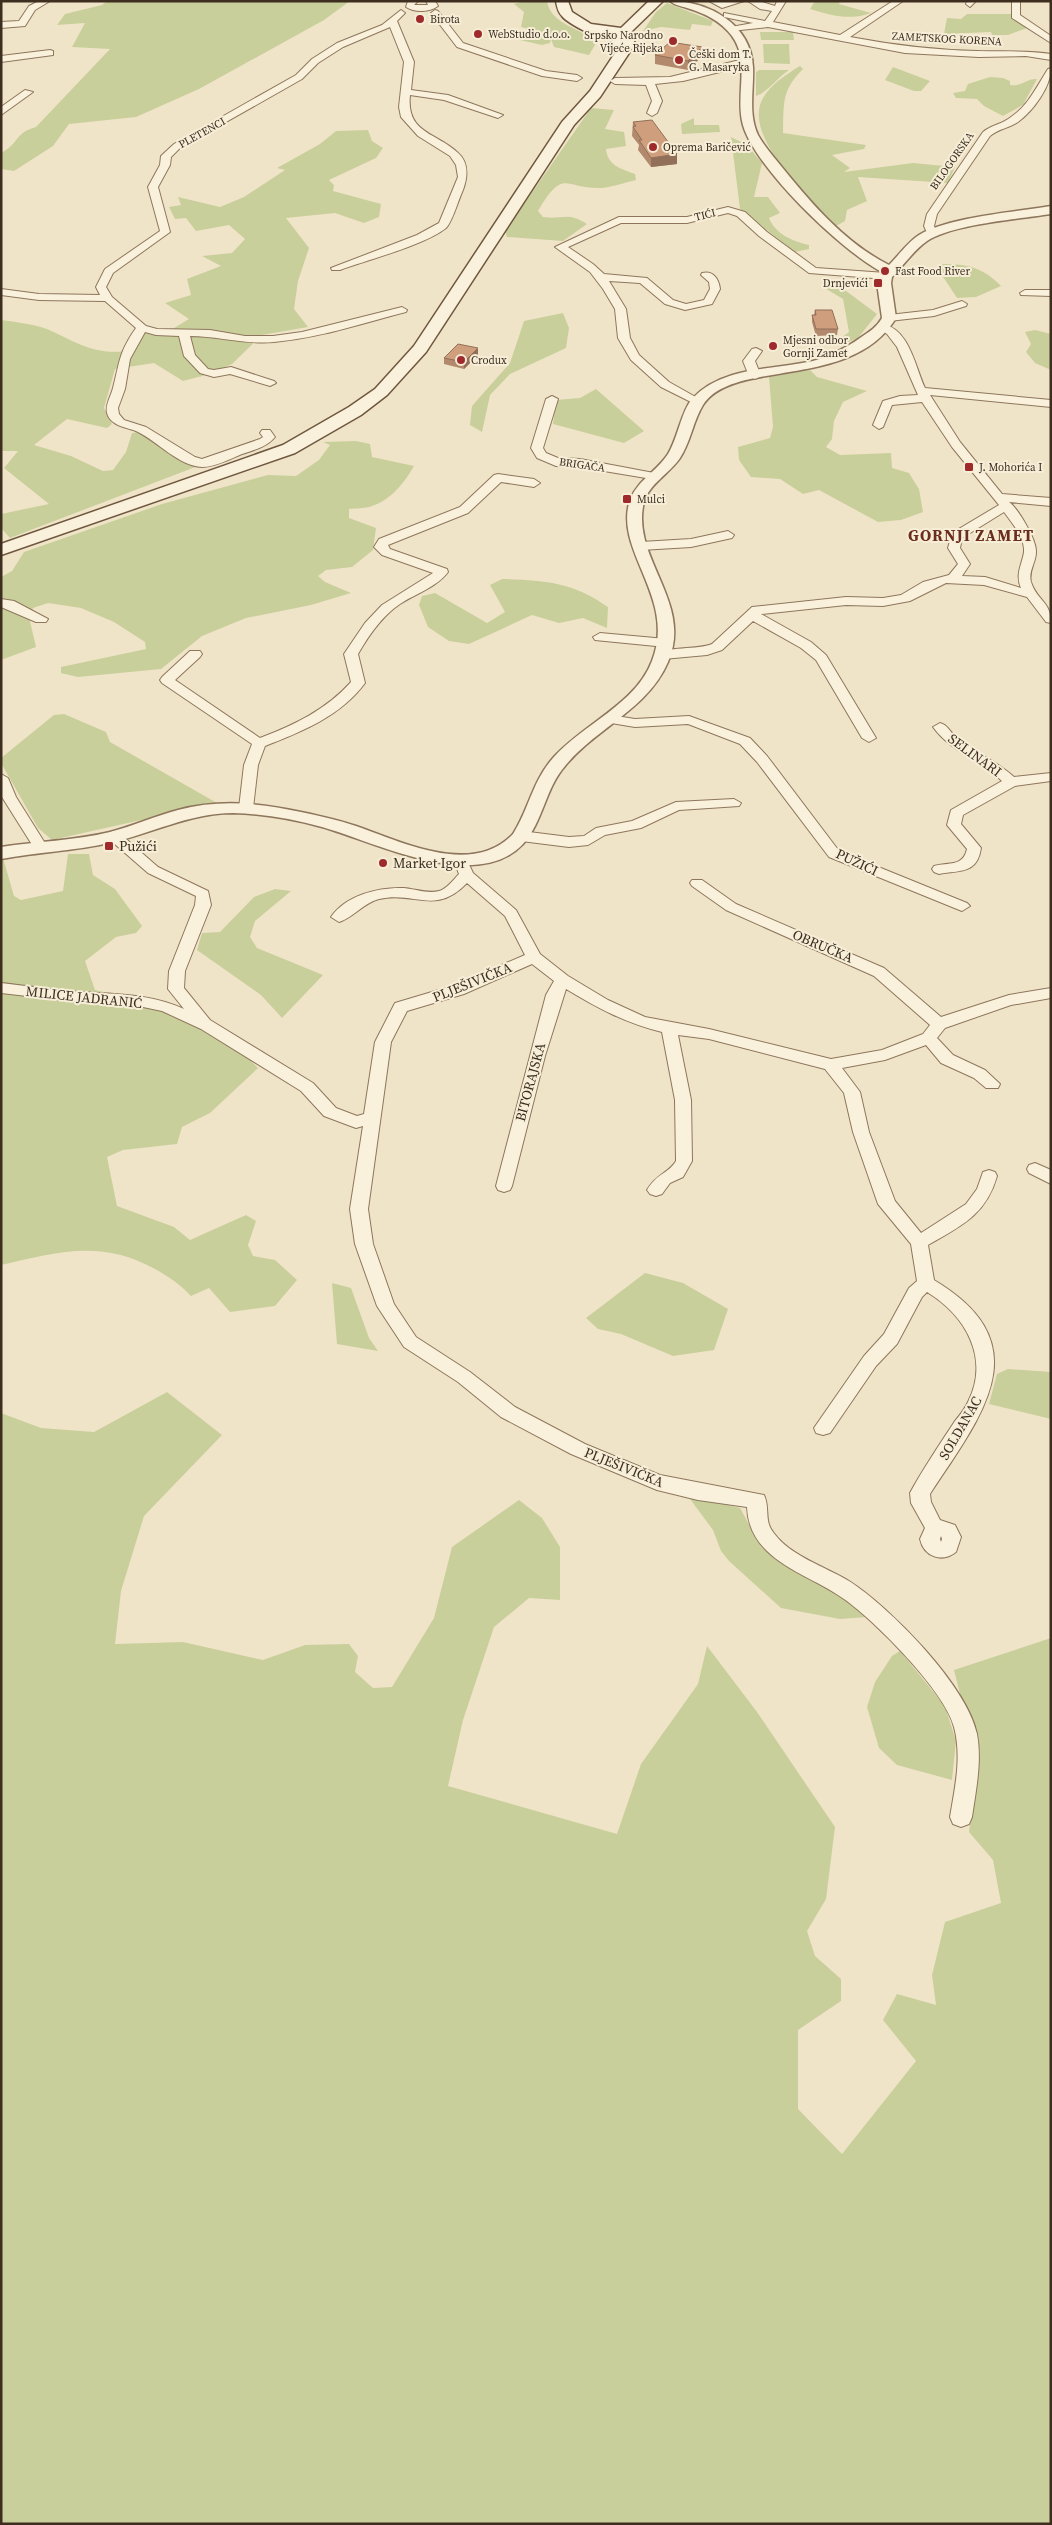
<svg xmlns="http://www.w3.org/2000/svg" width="1052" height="2525" font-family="'Source Serif 4',serif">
	<rect width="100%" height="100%" fill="#f0e4c8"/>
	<!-- green -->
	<g fill="#c9cf9b">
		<path d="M107 1H350L324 20 199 89 136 117 69 124 53 146 14 171 1 169V153C19 144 14 133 36 127L110 49 72 47 85 23 57 25 65 14 102 5Z"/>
		<path d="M524 1H547C551 26 582 27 596 43L589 55 554 47 551 39 550 43 542 45 520 40 518 36C528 29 533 31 542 37H548L541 32 521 27 524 12 514 4Z"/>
		<path d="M815 1H840L839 4 871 13C849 21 831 15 810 9Z"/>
		<path d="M667 3 713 21 711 26 692 24 690 30 661 27 643 31 656 12Z"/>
		<path d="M967 14H1012L1013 17 1030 27 1008 35H992L991 32 944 34 947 18 961 19Z"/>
		<path d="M760 32H793L794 40H761Z"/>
		<path d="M763 44H789L790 64 764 63Z"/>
		<path d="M800 66 803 69C781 91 784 103 783 133L866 145 864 149 832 155 850 168 844 172 913 163 955 167 948 183 858 177 867 201 847 210 845 221 838 225H833C810 198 741 136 763 98 771 84 787 74 800 66Z"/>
		<path d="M893 67 930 81 921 91H914L885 80Z"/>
		<path d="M759 70H789C777 78 769 91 756 96V72Z"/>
		<path d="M990 77 1003 78 1010 81V85C1021 87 1027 78 1037 79L1023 105 1003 116 984 106 977 99 956 98 953 93 965 91 968 84Z"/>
		<path d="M591 108 614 110 605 129 624 132 626 146 606 149C608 166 620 168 635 174L636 180C626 182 613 187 602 188 564 190 565 166 538 211L543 217C563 220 567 211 587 224L563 241 507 237 505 231Z"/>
		<path d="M694 118V125H719L720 132 682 134 681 124Z"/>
		<path d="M368 130 372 141 383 148 376 158 329 180 334 185 333 191 381 204 379 217 364 223 335 213 286 218 309 248 298 281 294 309 308 327 262 335 232 364 206 375 183 381 154 363 115 369 104 408 112 424 107 428 67 419 34 445 71 456 103 471 113 470 126 452 132 433 140 432 198 466 10 538 1 528V514L49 504 4 468 18 451H1V320C16 322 33 324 47 329 76 342 97 357 131 350L144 332 161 336 189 319 165 303 191 295 187 279 221 266 202 256 232 253 245 239 229 225 196 231 186 218 175 219 169 207 181 205 178 197 220 207 244 197 285 170 277 168 320 144 336 131Z"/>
		<path d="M731 137 747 145 762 163 754 197H768L780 213 769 218C776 235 793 241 809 245V249L795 252 740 209Z"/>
		<path d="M941 264C968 264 982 267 1001 286L976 297 957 298 938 269Z"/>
		<path d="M824 281 834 282 877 314 858 338 841 345 837 341 849 332 843 299 823 287Z"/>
		<path d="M563 313 569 328 566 348 510 374 490 395 482 432 470 425 472 406 510 363 524 321Z"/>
		<path d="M1035 330 1051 334V370L1035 363 1026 352 1031 344 1025 332Z"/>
		<path d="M810 370 817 377 867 391 843 402 834 421 832 439 826 447 840 455 891 453 892 468 909 473 919 489 923 512 901 520 878 522 819 490 803 494 780 479 751 477 739 460 738 447 770 438 773 427 769 377Z"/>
		<path d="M596 389 644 431 624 443 553 424 556 400 580 398Z"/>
		<path d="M356 441 370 444 372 457 414 466C405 482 391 500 372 506 365 509 356 508 349 509V518L376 528 373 550 352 567 326 570 318 576 325 582 351 593 311 605 246 618 202 636 161 669 78 677 61 673V667L146 649 145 642 114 622 81 608 48 603 33 608 29 617 36 647 1 660V577L12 571 24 552 162 504 268 475 296 476 319 460 330 445 323 442Z"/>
		<path d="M502 579C544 580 573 582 608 607L607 628 583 618 559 623 532 615 469 644 449 641 428 627 419 605 422 596 435 593 487 623 505 612 490 585Z"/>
		<path d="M64 714 106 732 110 742 217 803 52 840 38 828 1 763V758L54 715Z"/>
		<path d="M68 854H89L93 875 115 889 142 926 136 933 116 937 85 961 95 990 162 1005 235 1045 258 1068 210 1113 182 1127 177 1144 123 1150 107 1157 117 1206 174 1227 190 1240 246 1215 256 1221 248 1245 253 1256 275 1260 297 1280 275 1306 230 1312 209 1288 191 1296C180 1284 169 1277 155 1269 101 1239 57 1252 1 1265V859L3 858 14 896 21 900 63 891Z"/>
		<path d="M275 889 291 891 255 921 250 937 257 948 323 975 282 1018 261 995 197 950 202 933 220 932 254 897Z"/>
		<path d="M645 1273 683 1283 728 1309 714 1350 673 1356 621 1334 598 1329 586 1318Z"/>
		<path d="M332 1283 351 1288 369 1338 378 1351 337 1344Z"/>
		<path d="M1008 1369 1051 1372V1419L989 1404 997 1374Z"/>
		<path d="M167 1392 222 1435 144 1516 121 1591 115 1644 183 1642 263 1660 305 1645 349 1644 358 1656 355 1672 373 1688 392 1687 434 1618 452 1547 519 1500 542 1518 560 1547V1600L529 1598 494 1627 463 1720 448 1786 617 1834 641 1764 698 1684 707 1646 757 1712 835 1827 826 1899 807 1931 815 1956 841 1979V2001L798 2030V2109L842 2154 916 2061 883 2020 897 1994 936 2005 932 1975 945 1922 1001 1903 993 1860 969 1832 977 1761 954 1670 1051 1638V2524H1V1413L41 1428 94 1432Z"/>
		<path d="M687 1495 740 1508 762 1548 781 1561 821 1581 868 1617 840 1619 781 1608 729 1561 721 1551 713 1530Z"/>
		<path d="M900 1651 945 1706 956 1741 952 1780 897 1765 879 1748 867 1707 875 1682 892 1656Z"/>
	</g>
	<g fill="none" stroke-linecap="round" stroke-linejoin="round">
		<defs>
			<g id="minor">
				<path d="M39 1H50L35 10 25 26 1 28V22L19 21 29 6Z"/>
				<path d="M408 1H418L414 5H428L426 1H435L438 6C430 12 415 13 406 7Z"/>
				<path d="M709 1H744L722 8Z"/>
				<path d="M748 1H759L775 6 777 1H786L773 22 840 35 893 1H903L850 37C893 45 934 50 977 51 1002 52 1026 50 1051 54V60L1026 56 979 57 905 53 768 27 731 31V27L753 23 724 17V13L765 21 772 11 760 9Z"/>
				<path d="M967 1H976L970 7 966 4Z"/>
				<path d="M1012 1H1020V15L1051 36V43L1012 18Z"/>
				<path d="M401 10 405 13 397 21 414 62 411 90 448 95 503 115 498 118 444 100 410 95C406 133 435 132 457 152 469 162 468 176 463 190 459 198 452 223 446 228 425 245 367 260 340 270H332L331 268 417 235 439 223 458 177 456 165 450 156 418 136 401 117 399 107 404 62 390 27 343 47 318 63 302 79 180 148 171 157 170 165 158 187 170 232 113 273 106 287 112 297 146 326 157 329 210 330 245 336H273L302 332 402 307 407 310 406 312C363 323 319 338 274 342 246 345 218 336 190 336L195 355 208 369 214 370 231 367 274 381 276 383 270 386 230 374 214 377 200 373 184 356 179 336 156 335 145 332 130 359 125 389 118 408 119 414 124 420 146 427 195 457 202 459 260 439 263 437 260 433 262 430H270L275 437C267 447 254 450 242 454 230 459 215 467 202 467 179 466 158 442 138 432 128 427 111 427 107 413 105 405 111 396 113 388 120 361 119 352 136 328L105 301 39 300 1 295V289L39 294 100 295 96 287 105 269 160 231 148 187 160 165 161 156 174 144 296 75 312 59 337 43 382 25Z"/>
				<path d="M435 10 438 11 463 43 546 71 577 75 582 78 577 81 542 76 457 47 431 13Z"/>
				<path d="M50 50 53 51V55L1 62V56Z"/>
				<path d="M748 58 753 61 741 66 751 67V71H724L683 81 655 84 662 101 657 113 652 116 647 113 652 101 646 85 615 84 610 81 615 78 670 77Z"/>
				<path d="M1051 68C1051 87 1033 111 1018 122 1009 128 998 129 990 136L937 214 934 226 937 233 932 236 928 235 924 226 927 214 983 132C991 125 1003 124 1011 117 1028 106 1037 86 1048 69Z"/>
				<path d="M25 90 33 92 1 115V107Z"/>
				<path d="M728 207 745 212 767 232 816 268 886 273 891 276 886 279 809 273 759 236 737 216 728 213 687 223H621L568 247 593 264 604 274 647 278 673 300 686 304 704 300 710 289 709 282 701 275 702 273C713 270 719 279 720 289L712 304 685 310 665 304 640 283 609 281 626 309 630 338 639 355 669 382 701 400 703 402 697 405 661 387 631 360 618 338 615 309 603 289 590 272 555 247 619 217H687Z"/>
				<path d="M1025 290H1051V296L1021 295 1020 293Z"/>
				<path d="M962 301 967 304 966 306 934 316 889 321 884 318 889 315 933 310Z"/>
				<path d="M883 324C910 330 915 367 925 388L1051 400V407L930 395 960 442 1002 494 1051 498V506L1009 502C1017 507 1037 540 1036 552 1036 563 1028 571 1031 582 1037 601 1051 601 1051 623L1046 622 1027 597 984 585 946 583 910 601 883 606 846 605 761 614 811 642 826 655 876 738 869 742 862 738 816 660 801 648 753 621 722 650 707 655 663 659 656 655C664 646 699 650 712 644L752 607 846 597 883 598 901 595 923 582 949 575 958 564 948 548 952 533 999 505 952 447 922 402 892 405 883 427 879 429 873 425 883 401 900 396 918 395 897 347 887 334 877 327ZM1004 512C1012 523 1025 538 1024 552 1022 565 1015 574 1021 588L985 577 962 576 970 564 960 548 962 538Z"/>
				<path d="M756 348 762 351 755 361 761 376 755 379 749 376 743 361 752 349Z"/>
				<path d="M552 396 558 399 543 448 546 453 558 458 580 459 654 473 660 477 658 480 580 467 556 466 537 458 531 448 546 399Z"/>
				<path d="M498 474 534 479 540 483 534 487 501 482 468 513 388 545 390 549 447 569 448 572C437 587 415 594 400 604 382 616 369 635 358 654L365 683C341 716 301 732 265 746L258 765 253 808 246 812 241 811 239 808 244 765 252 744 162 683 160 680 162 677 190 651H200L202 654 200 657 175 680 260 738C294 725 326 710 351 682L344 654 365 623 382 605 433 573 382 555 374 547 379 539 460 507 494 475Z"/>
				<path d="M728 531 734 535 732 538 691 547 641 550 635 546 641 542 691 539Z"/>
				<path d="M1 599 14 601 48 619 46 622H36L1 607Z"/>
				<path d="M600 633 666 639 673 643 666 647 595 640 593 637Z"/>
				<path d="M610 715 635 719 689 716 750 738 767 756 839 851 967 903 970 906 962 911 957 909 829 857 757 762 740 744 688 724 635 727 605 722 603 719Z"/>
				<path d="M940 723C948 725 949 731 955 736 972 751 995 760 1014 777L1051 773V781L1015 786 963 815 961 824 981 848C977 874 961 870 939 874L934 872 932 869 934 866C949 862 963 867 967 849L947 825 951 810 1002 781C981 761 950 751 933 727Z"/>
				<path d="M1 774 8 778 16 797 48 848 46 851H36L2 797Z"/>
				<path d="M734 799 741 803 739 806 679 810 641 828 605 835 588 845 569 847 521 841 514 836 521 831 569 837 584 836 596 828 632 821 676 802Z"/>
				<path d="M114 831 119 833 158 867 208 891 211 905 185 971 184 988 210 1020 313 1083 336 1108 357 1116 364 1114 375 1042 395 1003 452 986 525 955 505 916 467 883C435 916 416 891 379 899 363 903 353 918 339 922L331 917C346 895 379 887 404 888 415 889 428 894 439 891 447 889 453 880 459 874L454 861 461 856 466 858 473 873 516 910 540 954 568 976 608 1000 645 1017 709 1029 831 1059 882 1050 923 1034 930 1025 874 976 726 910 692 886 690 883 692 880H702L736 904 884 968 941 1017 1009 995 1051 988V998L1011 1005 945 1028 937 1038 953 1055 985 1070 1000 1084 998 1088H986L974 1078 941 1063 926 1045 885 1060 842 1068 860 1092 869 1132 895 1201 921 1233 966 1204 977 1189 983 1172 989 1170 995 1172 997 1176C986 1215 961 1226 928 1245L934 1280C1043 1345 980 1417 930 1494L931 1502 940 1520 955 1525 961 1537 956 1552C942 1563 924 1557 920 1539L925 1528 911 1503 910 1493C923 1469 940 1444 955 1421 960 1415 965 1409 968 1402 990 1358 966 1316 927 1292L922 1297 897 1344 876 1366 830 1433 823 1435 816 1433 814 1428 864 1356 884 1334 909 1288 917 1281 911 1244 878 1204 853 1132 844 1093 825 1069 709 1039 678 1035 691 1100 692 1161 683 1177 670 1183 662 1194 656 1196 650 1194 647 1190C657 1173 668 1174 676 1161L675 1100 662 1032C626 1023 597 1008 566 989L545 1056 512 1186 510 1190 504 1192 498 1190 496 1186 546 995 554 981 532 964 464 994 407 1011 391 1042 368 1209 373 1244 394 1304 416 1337 470 1372 515 1407 585 1444 660 1475 764 1495C770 1507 764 1521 773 1532 790 1556 824 1566 849 1581 890 1607 967 1686 977 1734 982 1761 976 1790 972 1817L969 1824 961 1827 953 1824 950 1817C955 1787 962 1757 954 1727 945 1691 874 1620 844 1599 808 1573 749 1561 747 1507L698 1500 657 1490 571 1454 501 1417 458 1382 404 1347 377 1306 355 1244 350 1209 363 1126 356 1128 324 1116 301 1091 201 1029 162 1011 129 1004 80 1002 1 993V983C28 986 55 990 82 992 117 994 151 994 184 1009L168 989 169 971 195 905 196 896 148 873 109 839 107 836 109 833ZM941 1536 942 1539 941 1542 940 1539Z"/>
				<path d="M1035 1163 1051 1170V1184L1029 1173 1027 1169 1029 1165Z"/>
			</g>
			<path id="tertiary" d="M670 1C709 1 751 24 753 67 754 90 748 114 758 135 764 146 773 156 781 166 811 203 845 243 889 265 898 256 908 242 919 235 949 217 1015 212 1051 206V214C1019 219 953 224 927 241 914 250 903 266 892 277L891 283 896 318C852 391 733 358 703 405 693 421 691 441 680 458 670 473 649 484 644 502 630 558 694 602 668 662 648 709 596 728 565 766 545 789 543 822 523 844 476 894 375 842 322 827 293 819 263 814 233 813 189 813 151 834 109 843 74 851 37 852 1 859V847C37 841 74 841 110 832 133 826 155 816 178 810 219 799 260 803 301 812 320 816 338 820 356 826 402 842 472 877 513 834 529 809 532 782 553 758 583 724 636 704 652 661 677 597 613 551 630 500 637 481 657 471 668 454 678 438 681 412 692 399 722 366 773 370 813 361 830 356 846 348 860 338 869 332 877 327 882 318L877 283 882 272C843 252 750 164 742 121 736 93 750 60 732 36 721 21 704 13 687 8 681 6 674 5 670 1Z"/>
			<path id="secondary" d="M556 1H568L572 12 591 24 621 28 649 1H663L631 32 635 44 600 97 574 125 426 352 387 395 361 415 295 453 1 555V544L283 445 349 407 375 389 414 346 562 122 590 91 617 50H610L608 47 613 40C604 42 568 24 562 16 558 12 557 7 556 1Z"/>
		</defs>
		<!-- minor casing -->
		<use href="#minor" stroke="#8d765c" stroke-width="2"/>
		<!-- tertiary casing -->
		<use href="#tertiary" stroke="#8d765c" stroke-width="3"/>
		<!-- secondary casing -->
		<use href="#secondary" stroke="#6f573f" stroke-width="3"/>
		<!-- minor -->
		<use href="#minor" fill="#faf1dc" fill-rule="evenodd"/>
		<!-- tertiary -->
		<use href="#tertiary" fill="#faf1dc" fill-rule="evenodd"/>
		<!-- secondary -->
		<use href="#secondary" fill="#faf1dc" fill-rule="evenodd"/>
	</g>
	<!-- wall -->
	<g fill="#b2896c">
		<path d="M655 55 702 56 688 70 655 64Z"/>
		<path d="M633 122 677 154V164L651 167 638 150 639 145 632 136Z"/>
		<path d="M815 310 838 329 837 335 816 336 812 322V315H814Z"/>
		<path d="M478 355 464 369 444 364V358Z"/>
	</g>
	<!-- shaded-wall -->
	<g fill="#916f58">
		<path d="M702 47V56L688 70V61Z"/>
		<path d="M677 154V164L651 167V158Z"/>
		<path d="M478 348V355L464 369V362Z"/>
	</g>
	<!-- building -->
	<g fill="#cf9f7d" stroke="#916f58">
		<path d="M670 42 702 47 688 61 655 55Z"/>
		<path d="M652 120 677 154 651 158 639 140H642L633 127 636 126 633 122Z"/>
		<path d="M815 310H832L838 329H816L812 315H816Z"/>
		<path d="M458 344 478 348 464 362 444 358Z"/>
	</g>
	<!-- markers -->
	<g fill="#9e2a2b" stroke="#f7eed8" stroke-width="2">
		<circle cx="420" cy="19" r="5"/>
		<circle cx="478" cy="34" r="5"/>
		<circle cx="673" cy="41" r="5"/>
		<circle cx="679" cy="60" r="5"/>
		<circle cx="653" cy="147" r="5"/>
		<circle cx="885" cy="271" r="5"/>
		<rect x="873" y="278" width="10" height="10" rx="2.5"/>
		<circle cx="773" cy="346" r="5"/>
		<circle cx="461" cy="360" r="5"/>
		<rect x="964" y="462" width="10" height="10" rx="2.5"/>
		<rect x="622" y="494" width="10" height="10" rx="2.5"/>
		<rect x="104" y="841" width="10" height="10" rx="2.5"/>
		<circle cx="383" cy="863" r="5"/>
	</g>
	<g text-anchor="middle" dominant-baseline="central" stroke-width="4" stroke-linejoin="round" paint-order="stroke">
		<!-- far-poi labels -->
		<g font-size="11" fill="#3d2e20" stroke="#f7eed8" text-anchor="start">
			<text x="430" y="19">Birota</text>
			<text x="488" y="34">WebStudio d.o.o.</text>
			<text x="663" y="35" text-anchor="end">Srpsko Narodno<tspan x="663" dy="13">Vijeće Rijeka</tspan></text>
			<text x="689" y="54">Češki dom T.<tspan x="689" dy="13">G. Masaryka</tspan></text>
			<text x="663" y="147">Oprema Baričević</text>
			<text x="895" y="271">Fast Food River</text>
			<text x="868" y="283" text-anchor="end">Drnjevići</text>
			<text x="783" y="340">Mjesni odbor<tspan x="783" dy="13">Gornji Zamet</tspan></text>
			<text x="471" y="360">Crodux</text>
			<text x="979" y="467">J. Mohorića I</text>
			<text x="637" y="499">Mulci</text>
		</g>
		<!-- far-street labels -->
		<g font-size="11" fill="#3d2e20" stroke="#f7eed8">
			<text transform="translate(947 39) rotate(3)">ZAMETSKOG KORENA</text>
			<text transform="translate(202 133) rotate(-29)">PLETENCI</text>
			<text transform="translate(952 161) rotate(-55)">BILOGORSKA</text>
			<text transform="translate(705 215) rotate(-14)">TIĆI</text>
			<text transform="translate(582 465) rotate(8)">BRIGAČA</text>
		</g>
		<!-- street labels -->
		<g font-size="14" fill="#3d2e20" stroke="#f7eed8">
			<text transform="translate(975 755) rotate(36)">SELINARI</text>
			<text transform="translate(857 862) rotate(25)">PUŽIĆI</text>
			<text transform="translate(823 946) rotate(23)">OBRUČKA</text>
			<text transform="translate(472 982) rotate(-22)">PLJEŠIVIČKA</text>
			<text transform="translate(84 997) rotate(6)">MILICE JADRANIĆ</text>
			<text transform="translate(530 1082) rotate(-75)">BITORAJSKA</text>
			<text transform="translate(960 1428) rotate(-60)">SOLDANAC</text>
			<text transform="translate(624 1467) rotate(22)">PLJEŠIVIČKA</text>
		</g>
		<!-- poi labels -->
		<g font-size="14" fill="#3d2e20" stroke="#f7eed8" text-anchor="start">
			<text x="119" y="846">Pužići</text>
			<text x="393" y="863">Market Igor</text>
		</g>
		<!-- far-district labels -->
		<g font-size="16" font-weight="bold" letter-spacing="1" fill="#6b2e1e" stroke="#f7eed8">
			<text x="971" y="535">GORNJI ZAMET</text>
		</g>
	</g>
	<!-- border -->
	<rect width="1052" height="2525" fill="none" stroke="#3d2e20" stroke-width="5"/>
</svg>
